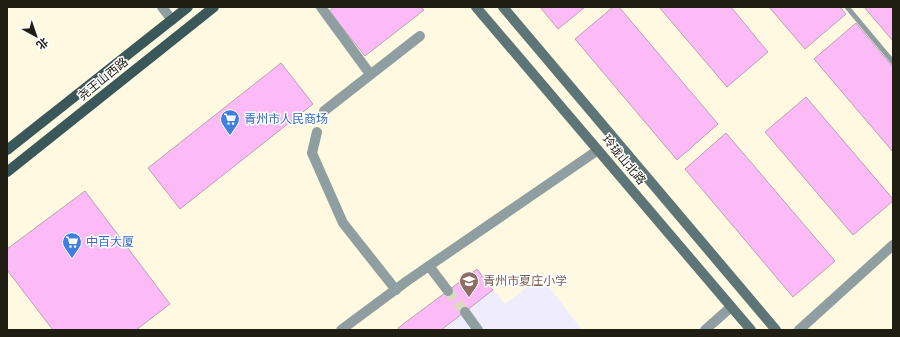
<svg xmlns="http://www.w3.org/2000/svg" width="900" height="337" font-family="Karla,'Noto Sans SC',sans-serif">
	<rect width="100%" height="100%" fill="#fef9e0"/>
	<!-- education -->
	<path fill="#efecfe" d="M477 269 505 304 541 276 582 330H400L398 328Z"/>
	<!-- building -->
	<g fill="#fcbaf6" stroke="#baa1b7">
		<path d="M334 7H421L424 10 365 56 329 11Z"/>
		<path d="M540 7H585L558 29Z"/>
		<path d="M613 7H619L718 124 677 160 575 39Z"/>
		<path d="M659 7H731L768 52 727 87Z"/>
		<path d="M769 7H840L846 14 805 49Z"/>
		<path d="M864 7H893V41Z"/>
		<path d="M856 23 893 67V152L814 59Z"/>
		<path d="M281 63 313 104 180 209 148 168Z"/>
		<path d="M806 97 893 199V201L853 235 765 132Z"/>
		<path d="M726 133 835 261 793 297 685 169Z"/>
		<path d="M85 191 170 304 136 330H53L7 270V249Z"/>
		<path d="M477 269 493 290 441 330H400L398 328Z"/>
	</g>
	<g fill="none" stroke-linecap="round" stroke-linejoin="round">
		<!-- minor-tunnel -->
		<path stroke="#ddd8c1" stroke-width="10" stroke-dasharray="10 5" stroke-linecap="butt" d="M448 291 465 312"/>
		<!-- service -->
		<path stroke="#8f9fa1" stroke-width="5" d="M847 7 893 62"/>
		<!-- minor -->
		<g stroke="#8f9fa1" stroke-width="10">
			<path d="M162 7 172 20"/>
			<path d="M321 7 370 74"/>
			<path d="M324 111 420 36"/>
			<path d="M317 132 312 153 343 223 396 290"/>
			<path d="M429 266 448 291"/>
			<path d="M465 312 478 330"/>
			<path d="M705 330 731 307"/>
			<path d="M799 330 893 245"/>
		</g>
		<!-- tertiary -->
		<path stroke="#8f9fa1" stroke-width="10" d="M341 330 407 281 598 150"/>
		<!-- secondary -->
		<g stroke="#5d7577" stroke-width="10">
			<path d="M476 7 751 330"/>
			<path d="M503 7 776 330"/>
		</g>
		<!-- primary -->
		<g stroke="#3a575a" stroke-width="10">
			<path d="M7 150 188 7"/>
			<path d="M7 172 214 7"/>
		</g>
	</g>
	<!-- icons -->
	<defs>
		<symbol id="supermarket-pin" viewBox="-11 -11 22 30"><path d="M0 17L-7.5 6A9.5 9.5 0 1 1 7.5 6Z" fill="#3f7fe0" stroke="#fff"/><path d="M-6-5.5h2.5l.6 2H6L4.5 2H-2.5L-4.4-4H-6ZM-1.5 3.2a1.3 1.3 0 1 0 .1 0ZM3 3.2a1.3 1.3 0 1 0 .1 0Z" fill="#fff"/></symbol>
		<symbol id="school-pin" viewBox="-11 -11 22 30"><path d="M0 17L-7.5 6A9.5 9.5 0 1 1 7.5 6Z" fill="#8d6e63" stroke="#fff"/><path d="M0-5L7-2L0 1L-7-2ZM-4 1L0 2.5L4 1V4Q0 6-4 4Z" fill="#fff"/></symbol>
	</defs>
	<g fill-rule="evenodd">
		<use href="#supermarket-pin" x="219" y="108" width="22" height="30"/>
		<use href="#supermarket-pin" x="61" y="231" width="22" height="30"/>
		<use href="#school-pin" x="458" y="270" width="22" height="30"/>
	</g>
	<g text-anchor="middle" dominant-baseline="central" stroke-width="3" stroke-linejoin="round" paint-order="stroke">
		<!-- street labels -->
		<g font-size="12" fill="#201d12" stroke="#fff">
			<text transform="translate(103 79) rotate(-39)">尧王山西路</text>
			<text transform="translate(624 160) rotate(50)">玲珑山北路</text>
		</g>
		<!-- shop labels -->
		<g font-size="12" fill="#366cbe" stroke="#fff" text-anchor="start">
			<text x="244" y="119">青州市人民商场</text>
			<text x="86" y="242">中百大厦</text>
		</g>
		<!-- education labels -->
		<g font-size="12" fill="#785e54" stroke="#fff" text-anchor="start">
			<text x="483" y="281">青州市夏庄小学</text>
		</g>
	</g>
	<!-- border -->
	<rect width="900" height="337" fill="none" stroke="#201d12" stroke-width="16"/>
	<!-- north arrow -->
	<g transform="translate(36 36) rotate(140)" stroke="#ffffff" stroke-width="3" paint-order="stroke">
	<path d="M0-3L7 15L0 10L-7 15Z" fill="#201d12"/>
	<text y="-6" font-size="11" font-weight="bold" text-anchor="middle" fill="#201d12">北</text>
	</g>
</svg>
